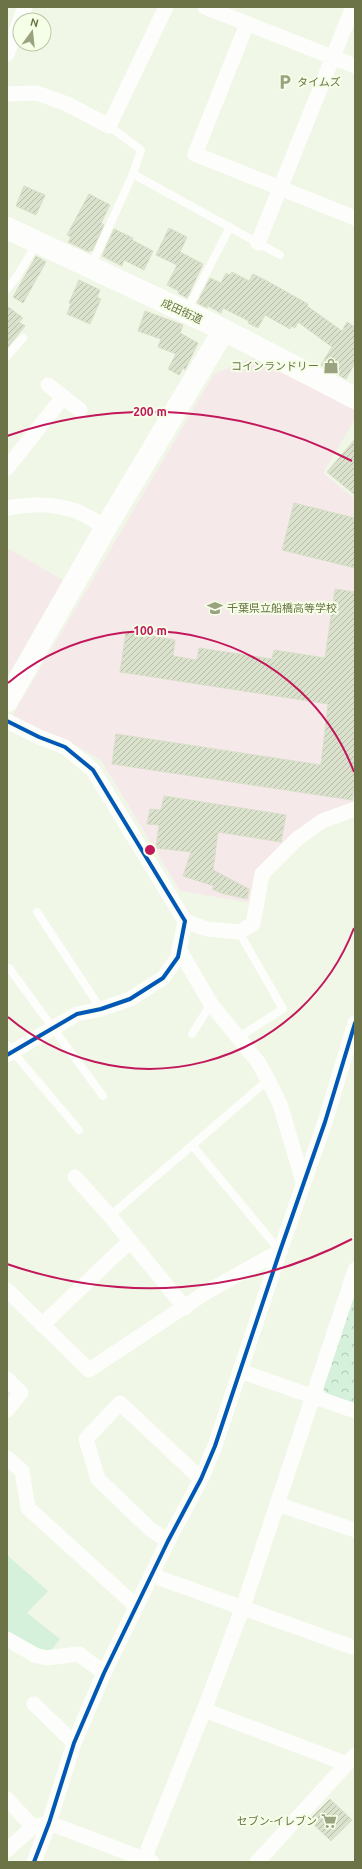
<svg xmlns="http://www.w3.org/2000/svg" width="362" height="1869" font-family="Ubuntu,'Noto Sans JP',sans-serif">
	<defs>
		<pattern id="park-crowns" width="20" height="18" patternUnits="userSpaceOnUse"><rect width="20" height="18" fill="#d5f0db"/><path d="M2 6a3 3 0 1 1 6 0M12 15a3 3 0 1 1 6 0" fill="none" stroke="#b1c7b3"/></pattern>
		<pattern id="building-hatch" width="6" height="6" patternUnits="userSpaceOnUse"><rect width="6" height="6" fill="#dae1cc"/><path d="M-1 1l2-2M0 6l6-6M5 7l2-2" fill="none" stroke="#b5bba7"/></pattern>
	</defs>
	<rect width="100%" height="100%" fill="#f0f7e7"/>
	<!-- education -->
	<g fill="#f5e9ea">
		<path d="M252 358 355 409V419L323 473 355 499V804L258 872 253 903 180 891 101 760 66 740 11 718 214 374Z"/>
		<path d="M7 548 63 580 7 677Z"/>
	</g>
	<!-- park -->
	<path fill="url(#park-crowns)" d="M355 1293V1404L327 1394 323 1388Z"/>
	<!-- garden -->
	<path fill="#d5f0db" d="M7 1555 48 1591 27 1613 60 1639 48 1654 7 1633Z"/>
	<!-- building -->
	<g fill="url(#building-hatch)" stroke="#d9dfc9">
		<path d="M24 186 45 195 36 215 16 206Z"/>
		<path d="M89 194 110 205 101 223 104 225 92 251 89 250V252L68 242 71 237 67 235Z"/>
		<path d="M169 228 187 237 180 252 203 264 187 298 178 293 179 291 167 285 177 265 156 255Z"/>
		<path d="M114 229 133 238 132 240 153 251 144 270 124 260 122 266 102 256Z"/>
		<path d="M36 256 46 262 23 303 13 297Z"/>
		<path d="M232 272 249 281 253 274 267 281 308 304 307 306 342 331 347 322 355 327V363L346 379 321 365 332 347 298 322 295 328 291 326 290 329 265 315 258 328 248 323 249 321 223 308 221 313 208 306 207 308 197 303 210 278 221 283 226 273 230 275Z"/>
		<path d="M79 280 100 290 97 297 101 299 90 324 67 314 71 304 69 303Z"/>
		<path d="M7 306 23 318 19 322 25 326 7 348Z"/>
		<path d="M145 311 183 325 180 333 198 343 185 370 183 368 179 375 168 369 176 354 158 347 161 339 138 331Z"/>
		<path d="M355 439V495L327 472Z"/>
		<path d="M294 503 355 518V568L282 550Z"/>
		<path d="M335 589 355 592V780L352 800 112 764 116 734 321 765 328 704 120 672 126 632 175 640 173 656 197 660 199 648 272 659 274 650 325 658Z"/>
		<path d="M164 796 286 815 281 842 218 832 213 870 249 889 247 899 221 893 212 889 214 886 183 876 191 852 156 848 159 825 147 824 150 809 161 810Z"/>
		<path d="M330 1799 352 1820 331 1841 309 1820Z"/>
	</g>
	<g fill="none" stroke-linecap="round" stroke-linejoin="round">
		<!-- lane -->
		<g stroke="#fdfefb" stroke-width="8">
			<path d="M133 174 280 255"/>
			<path d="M91 266 133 174 141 150 109 126"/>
			<path d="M7 289 17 276 37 243"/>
			<path d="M186 312 230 227"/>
			<path d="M7 356 23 338"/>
			<path d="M37 912 101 1009"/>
			<path d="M239 932 283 1009 239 1037"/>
			<path d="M9 968 103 1096"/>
			<path d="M192 1034 211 1004"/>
			<path d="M7 1045 79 1130"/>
			<path d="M192 1145 280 1251"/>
			<path d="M110 1216 268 1080"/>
		</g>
		<!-- street -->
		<g stroke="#fdfefb" stroke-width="15">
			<path d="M205 7 355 66"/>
			<path d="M20 20 25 7"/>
			<path d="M247 24 195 154 355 218"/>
			<path d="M7 54 20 21"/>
			<path d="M7 94 37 93 67 104 109 126 166 7"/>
			<path d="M258 243 353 7"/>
			<path d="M48 385 80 410"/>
			<path d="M7 468 63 397"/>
			<path d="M7 508C29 504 54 503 76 511 86 515 96 522 106 527"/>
			<path d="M7 721 39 737 65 747 93 770 185 921 178 957 163 978 130 999 101 1009 77 1014 7 1055"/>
			<path d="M185 921 207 929 239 932 253 924 262 874 297 839 322 821 355 809"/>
			<path d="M179 949 211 1004 258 1062 268 1080 280 1104 303 1182"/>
			<path d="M75 1177 110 1216 185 1308"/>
			<path d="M7 1290 89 1370 205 1293 280 1251"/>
			<path d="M42 1325 130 1241"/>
			<path d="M240 1371 355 1411"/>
			<path d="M7 1379 21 1393 7 1410"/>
			<path d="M7 1458 22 1471 28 1508 136 1606"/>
			<path d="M277 1504 355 1530"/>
			<path d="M168 1541 150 1529 98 1479 86 1439 120 1403 201 1479"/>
			<path d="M151 1575 355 1648"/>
			<path d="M7 1639 35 1655 46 1658 79 1654 104 1673"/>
			<path d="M34 1704 74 1743"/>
			<path d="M204 1710 347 1764"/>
			<path d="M7 1799 33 1827"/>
			<path d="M7 1850 33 1827 49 1823 152 1862"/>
			<path d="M34 1862 49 1823 74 1743 104 1673 168 1541 201 1479 215 1446 280 1251 325 1122 355 1023"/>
			<path d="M143 1862 204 1710 243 1607 355 1270"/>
			<path d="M257 1862 355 1755"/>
		</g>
		<!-- secondary -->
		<g stroke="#fdfefb" stroke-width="22">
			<path d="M7 228 224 330 355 398"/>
			<path d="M7 701 106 527 224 330"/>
		</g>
		<defs>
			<g id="cycleway">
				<path d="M7 721 39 737 65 747 93 770 185 921 178 957 163 978 130 999 101 1009 77 1014 7 1055"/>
				<path d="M34 1862 49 1823 74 1743 104 1673 168 1541 201 1479 215 1446 280 1251 325 1122 355 1023"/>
			</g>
		</defs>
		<!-- cycleway casing -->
		<use href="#cycleway" stroke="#f5ffe7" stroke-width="6"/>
		<!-- cycleway -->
		<use href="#cycleway" stroke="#0057b8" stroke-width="4"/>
	</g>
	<!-- distance rings -->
	<g fill="none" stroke="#c2185b" stroke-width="2">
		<path d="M354 928A219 219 0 0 1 8 1017M8 683A219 219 0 0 1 354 772"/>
		<path d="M352 1239A438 438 0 0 1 7 1264M7 436A438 438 0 0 1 352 461"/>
	</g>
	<!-- icons -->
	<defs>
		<symbol id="parking-bare" viewBox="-9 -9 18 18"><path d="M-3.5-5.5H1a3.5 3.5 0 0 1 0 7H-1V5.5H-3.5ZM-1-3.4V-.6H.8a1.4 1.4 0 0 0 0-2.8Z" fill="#9aa27f" stroke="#f5ffe7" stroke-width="2.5" paint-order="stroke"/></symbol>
		<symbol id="shop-bare" viewBox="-9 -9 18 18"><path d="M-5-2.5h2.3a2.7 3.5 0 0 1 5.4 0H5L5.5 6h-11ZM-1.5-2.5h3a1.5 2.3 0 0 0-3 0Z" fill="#9aa27f" stroke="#f5ffe7" stroke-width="2.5" paint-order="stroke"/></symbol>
		<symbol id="school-bare" viewBox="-9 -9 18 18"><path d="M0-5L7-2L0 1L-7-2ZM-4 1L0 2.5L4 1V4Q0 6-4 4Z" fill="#9aa27f" stroke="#f5ffe7" stroke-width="2.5" paint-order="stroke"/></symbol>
		<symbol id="supermarket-bare" viewBox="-9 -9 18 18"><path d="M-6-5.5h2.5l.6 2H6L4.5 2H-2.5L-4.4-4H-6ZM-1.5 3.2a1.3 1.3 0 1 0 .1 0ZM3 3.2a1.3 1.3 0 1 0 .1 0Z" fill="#9aa27f" stroke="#f5ffe7" stroke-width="2.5" paint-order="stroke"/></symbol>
	</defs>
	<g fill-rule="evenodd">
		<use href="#parking-bare" x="274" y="71" width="22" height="22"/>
		<use href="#shop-bare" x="320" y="355" width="22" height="22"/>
		<use href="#school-bare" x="204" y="597" width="22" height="22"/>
		<use href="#supermarket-bare" x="318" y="1810" width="22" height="22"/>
	</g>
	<g text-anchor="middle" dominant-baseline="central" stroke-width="4" stroke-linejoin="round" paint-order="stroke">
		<!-- poi labels -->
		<g font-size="11" fill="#6c7447" stroke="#f5ffe7" text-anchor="start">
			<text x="297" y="82">タイムズ</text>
			<text x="319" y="366" text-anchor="end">コインランドリー</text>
			<text x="227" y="608">千葉県立船橋高等学校</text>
			<text x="317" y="1821" text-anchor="end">セブン-イレブン</text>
		</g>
		<!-- street labels -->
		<g font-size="11" fill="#6c7447" stroke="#f5ffe7">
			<text transform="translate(182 311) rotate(25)">成田街道</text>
		</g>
	</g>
	<circle cx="150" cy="850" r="6" fill="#c2185b" stroke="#f5ffe7" stroke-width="2"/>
	<g font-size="12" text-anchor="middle" font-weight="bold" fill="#c2185b" stroke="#f5ffe7" stroke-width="4" stroke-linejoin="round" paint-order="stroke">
		<text x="150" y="416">200 m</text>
		<text x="150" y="635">100 m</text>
	</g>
	<!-- border -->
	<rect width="362" height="1869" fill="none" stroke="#6c7447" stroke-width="16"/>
	<!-- north arrow -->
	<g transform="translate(32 32) rotate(15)"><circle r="19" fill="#f5ffe7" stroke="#bec7a7"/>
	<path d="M0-3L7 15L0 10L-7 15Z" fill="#9aa27f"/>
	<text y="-6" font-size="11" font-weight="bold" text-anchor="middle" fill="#6c7447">N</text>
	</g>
</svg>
